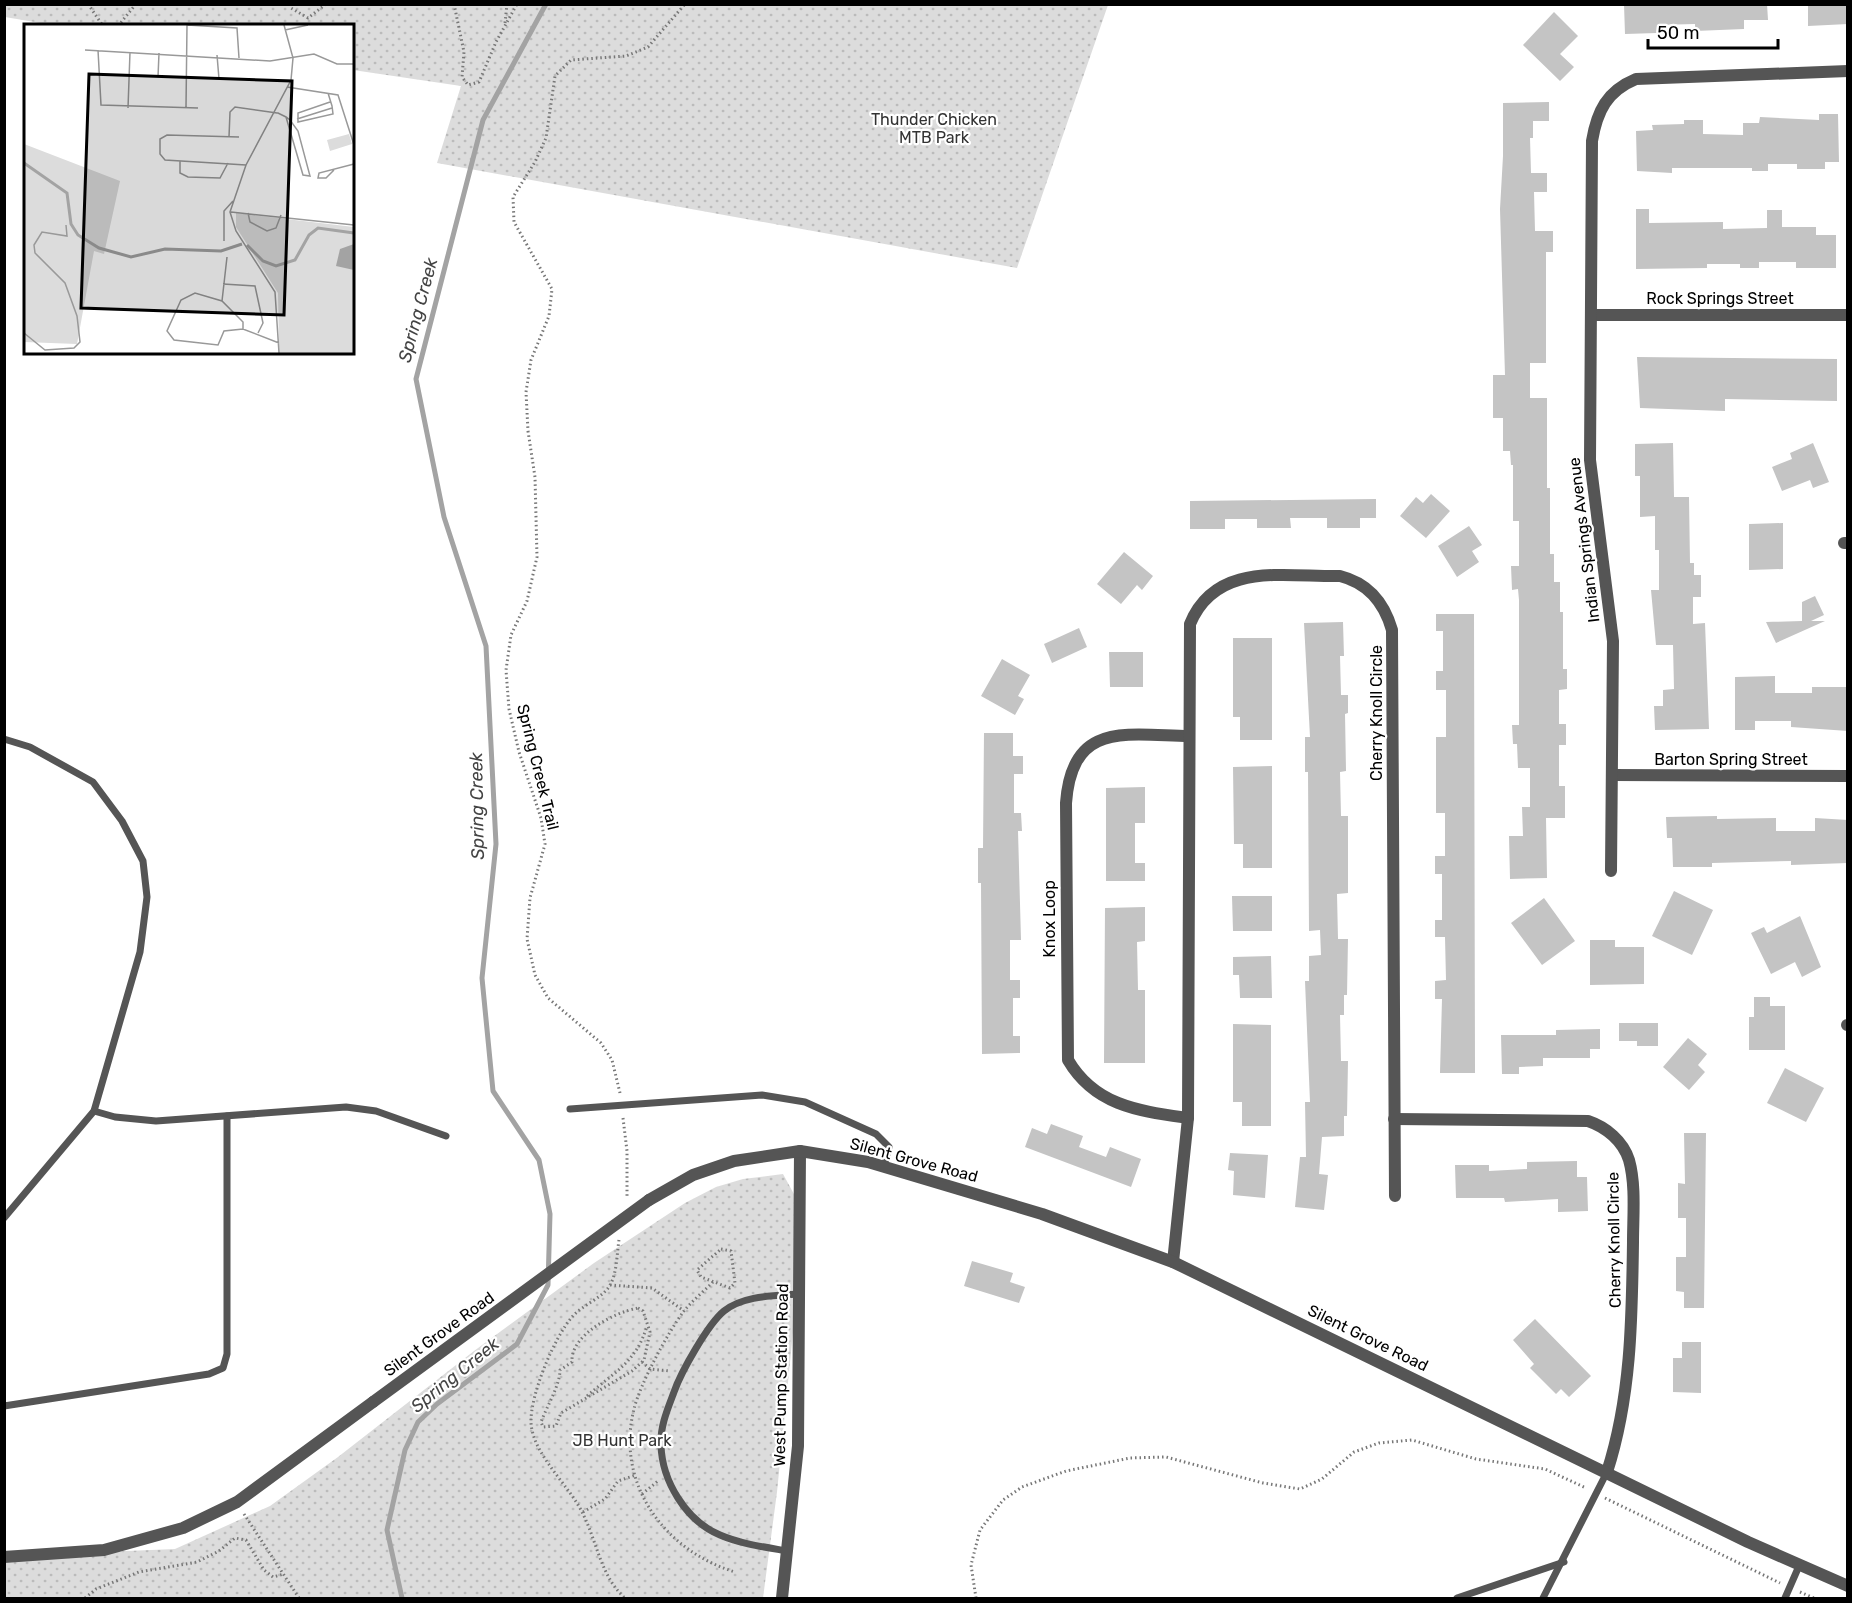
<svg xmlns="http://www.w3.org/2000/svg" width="1852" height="1603" font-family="Rubik,sans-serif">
	<defs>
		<pattern id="park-dots" width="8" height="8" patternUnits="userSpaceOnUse" patternTransform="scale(1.5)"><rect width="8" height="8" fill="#dcdcdc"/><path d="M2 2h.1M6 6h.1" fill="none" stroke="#bbb" stroke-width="1.8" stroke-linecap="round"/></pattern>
	</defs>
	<rect width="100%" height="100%" fill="#fff"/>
	<!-- park -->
	<g fill="url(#park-dots)">
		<path d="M4 5 5 4 1108 5 1017 268 437 163 461 86 353 70 352 26H58L5 17Z"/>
		<path d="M783 1174 795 1196 797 1292 777 1492 763 1598H5V1556L175 1549 270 1506 338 1457 474 1351 594 1263 685 1203 716 1187 743 1179Z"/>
	</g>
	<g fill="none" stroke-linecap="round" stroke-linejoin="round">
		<!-- stream -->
		<path stroke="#a3a3a3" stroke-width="5" d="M402 1598 387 1530 405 1450 418 1422 437 1404 517 1344 548 1285 550 1214 539 1160 493 1091 482 978 496 844 486 646 444 517 416 379 483 120 546 4"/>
	</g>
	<!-- building -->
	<g fill="#c4c4c4">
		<path d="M1624 4H1767L1768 20H1744V29L1695 31V24L1657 25V33L1625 34Z"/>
		<path d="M1808 4H1848V24L1808 26Z"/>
		<path d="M1554 12 1578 36 1560 54 1574 67 1560 81 1523 45Z"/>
		<path d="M1549 102V121H1533V138H1530L1531 173H1547V192H1534L1535 231H1553V252H1546V363H1530V398H1547V488H1550V554H1554V582H1560V612H1563V669H1567V689L1559 690V724H1566V745H1559V786H1565V818H1546L1547 878 1510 879 1509 836H1523L1522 807H1530V768H1518L1517 744H1513L1512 725H1519V600L1518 589 1512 590 1511 566H1519V521H1513V465H1511L1510 451H1503V418H1493V375H1505L1500 209 1503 156V103Z"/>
		<path d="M1819 114H1838L1839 162H1825V169H1797V164H1768V171H1752V168H1672V173L1637 171 1636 131 1653 130 1652 125 1684 124V120H1703V134L1743 135V123H1759L1760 117 1819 120Z"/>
		<path d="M1636 209H1649V223L1723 222V229L1767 228V210H1782V227H1816V235H1836V268H1796V262H1759V268H1740V264H1707V268L1636 269Z"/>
		<path d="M1637 357 1837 359V401L1725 399V411L1640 408Z"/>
		<path d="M1673 443 1674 497H1689L1690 563H1694V575H1701V597H1693V624L1705 623 1709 729 1655 730 1654 706H1663V690L1674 689 1673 645H1656L1651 590H1659V550H1655V516L1640 517V476H1635V444Z"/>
		<path d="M1813 443 1829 482 1813 488 1810 480 1782 491 1772 467 1792 459 1790 453Z"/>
		<path d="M1431 494 1450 511 1426 538 1400 516 1416 497 1423 503Z"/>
		<path d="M1376 499V518H1360V528H1327V518H1290L1291 528H1257V519H1225V529H1190V501Z"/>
		<path d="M1783 523V569L1749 570V524Z"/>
		<path d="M1469 526 1482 545 1472 551 1479 562 1457 577 1438 546Z"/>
		<path d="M1124 552 1153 576 1142 590 1137 585 1121 604 1097 584Z"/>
		<path d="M1815 596 1824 615 1811 621H1825L1776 643 1766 622 1802 621V602Z"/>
		<path d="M1436 614H1474L1475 1073H1440L1442 999H1435V981L1446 980 1445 937H1435V920H1442V874H1435V856H1445V813H1436V737H1446V690H1436V671H1443V631H1436Z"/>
		<path d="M1343 622 1344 656H1340L1341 695H1348V713L1345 714 1346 771 1340 772 1341 816H1348V893L1337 894 1338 939H1348L1347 995H1344V1015H1340L1341 1061H1348L1347 1116H1344V1136L1322 1137 1319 1174 1328 1175 1324 1210 1295 1207 1300 1157H1306L1305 1102H1310L1305 981H1309V956L1321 955 1320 930 1309 931 1308 772H1305V737H1310L1304 623Z"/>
		<path d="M1079 628 1087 647 1052 663 1044 644Z"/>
		<path d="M1233 638H1272V740H1240V717H1233Z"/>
		<path d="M1109 652H1143V687H1110Z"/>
		<path d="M1002 659 1030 675 1018 696 1024 699 1015 715 981 696Z"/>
		<path d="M1775 676V693H1812V687H1848V731L1791 727V721H1755V730H1735V677Z"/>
		<path d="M984 733H1013V756H1023V774H1014V813H1021L1022 831H1018L1021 940H1010V980H1020V998H1013V1036H1020V1053L982 1054 981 883H978V848H983Z"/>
		<path d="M1272 766V868H1243V844H1234L1233 767Z"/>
		<path d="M1145 787V823H1135V863H1145V881H1106V788Z"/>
		<path d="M1717 816V819L1776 818V831H1815V818L1848 820V863L1791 865V861L1712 863V867H1673L1672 838H1667L1666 817Z"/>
		<path d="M1674 891 1713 910 1692 955 1652 936Z"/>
		<path d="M1232 896H1272V931H1233Z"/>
		<path d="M1544 898 1575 941 1542 965 1511 923Z"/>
		<path d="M1145 907V941L1137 942 1138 990H1145V1063H1104L1105 908Z"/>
		<path d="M1800 916 1821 967 1802 977 1795 962 1771 974 1751 933 1764 927 1767 933Z"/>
		<path d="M1590 940H1615V947H1644V984L1590 985Z"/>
		<path d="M1271 956 1272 998H1240L1239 975H1233V957Z"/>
		<path d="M1754 997H1770V1006H1785V1050H1749V1017H1754Z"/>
		<path d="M1619 1023H1658V1046H1637V1041H1619Z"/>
		<path d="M1233 1024 1271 1025V1126H1242V1102H1233Z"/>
		<path d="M1600 1029V1049H1590V1058H1543V1066L1519 1067V1074H1502L1501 1035H1556V1030Z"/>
		<path d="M1688 1038 1707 1054 1698 1065 1705 1072 1689 1090 1663 1067Z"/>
		<path d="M1785 1068 1824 1088 1806 1122 1767 1103Z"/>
		<path d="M1051 1124 1083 1136 1079 1147 1106 1157 1110 1147 1141 1159 1131 1187 1025 1147 1032 1128 1047 1134Z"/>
		<path d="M1684 1133H1706L1704 1308H1684V1292L1676 1291V1257H1686V1218H1678V1183L1685 1184Z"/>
		<path d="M1230 1153 1268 1155 1265 1198 1233 1195 1234 1171 1228 1170Z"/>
		<path d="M1577 1161V1177H1587L1588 1211 1558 1212V1199L1505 1202 1504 1198H1456L1455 1165H1489V1171L1527 1169V1162Z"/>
		<path d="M972 1261 1013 1273 1010 1282 1025 1287 1019 1303 964 1286Z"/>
		<path d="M1535 1319 1591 1376 1569 1397 1561 1389 1556 1394 1530 1368 1534 1364 1513 1340Z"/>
		<path d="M1682 1342H1701V1393L1673 1392V1358H1682Z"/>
	</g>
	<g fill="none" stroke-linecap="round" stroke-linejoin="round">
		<!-- path -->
		<g stroke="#777" stroke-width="3" stroke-dasharray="1.5 3" stroke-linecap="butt">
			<path d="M88 4 103 26"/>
			<path d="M290 4 291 8 308 18 326 4"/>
			<path d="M454 4 464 52 462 77 468 85 479 82 496 42 517 4"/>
			<path d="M505 23 507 4"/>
			<path d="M118 26 136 4"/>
			<path d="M620 1093 612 1060 601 1043 548 998 535 975 527 939 530 898 545 844 541 818 519 752 509 709 506 670 511 635 527 601 537 557 535 477 528 431 526 392 531 360 549 316 552 289 514 222 513 197 535 162 546 138 555 76 571 60 626 56 648 47 685 4"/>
			<path d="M623 1118 627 1151V1198"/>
			<path d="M619 1240C617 1252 617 1274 610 1285 603 1298 582 1305 572 1317 554 1338 530 1395 531 1423 533 1455 570 1486 583 1514 597 1542 601 1577 625 1598"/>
			<path d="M721 1249 731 1251 735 1283 730 1288 701 1277 697 1270Z"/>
			<path d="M713 1282C704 1291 692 1301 684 1311 668 1332 640 1384 634 1409 615 1484 665 1551 735 1572"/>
			<path d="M610 1285 652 1288 684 1311"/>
			<path d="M638 1308 643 1311 650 1332 644 1360 632 1371 561 1413 556 1426 543 1427 541 1422C547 1406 560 1385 560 1370L572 1362C570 1335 615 1312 638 1308Z"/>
			<path d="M642 1362 650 1369 670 1371"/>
			<path d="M587 1396C614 1372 636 1363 647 1326"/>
			<path d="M642 1494 658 1481"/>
			<path d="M1605 1498 1780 1583"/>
			<path d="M583 1512 605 1499 618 1481 636 1475"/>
			<path d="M244 1514 299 1598"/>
			<path d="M1800 1592 1814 1598"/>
			<path d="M85 1598 96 1589 139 1572 197 1562 219 1551 235 1538 246 1540 264 1570 273 1577 284 1574"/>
			<path d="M976 1598 971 1565 980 1530 1003 1500 1022 1487 1066 1471 1130 1458 1166 1457 1263 1483 1300 1489 1322 1479 1354 1452 1379 1443 1412 1440 1476 1459 1545 1469 1586 1488"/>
		</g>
		<!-- service -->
		<g stroke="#555" stroke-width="7">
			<path d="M4 739 30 747 93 782 122 821 143 861 147 897 140 952 94 1111 4 1218"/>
			<path d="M570 1109 762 1095 805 1102 876 1134 889 1147 884 1167"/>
			<path d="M94 1111 115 1117 156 1121 346 1107 376 1111 446 1136"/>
			<path d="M4 1406 209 1374 223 1368 227 1354V1116"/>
			<path d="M787 1551C764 1547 741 1544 720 1535 686 1521 662 1481 661 1445 660 1426 668 1408 674 1392 681 1372 708 1324 724 1311 744 1295 775 1296 799 1294"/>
			<path d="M1457 1598 1564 1562"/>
			<path d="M1543 1598 1607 1472"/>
			<path d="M1785 1598 1799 1566"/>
		</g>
		<!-- minor -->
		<g stroke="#555" stroke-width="12">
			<path d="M1592 315H1848"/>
			<path d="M1844 543H1848"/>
			<path d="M1613 775 1848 776"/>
			<path d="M1611 871 1613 641 1590 460 1592 141C1597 111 1607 91 1636 79L1848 71"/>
			<path d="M1847 1025H1848"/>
			<path d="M1188 1118C1139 1111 1095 1106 1068 1060L1066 803C1072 721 1125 735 1189 736"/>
			<path d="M1394 1119 1588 1121C1606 1127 1623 1141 1629 1160 1636 1185 1633 1216 1633 1242 1632 1320 1631 1398 1607 1472"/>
			<path d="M1173 1262 1188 1118 1190 624C1216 561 1284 577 1340 576 1368 583 1384 602 1392 630L1395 1196"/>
			<path d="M782 1598 798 1446 800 1151"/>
		</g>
		<!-- tertiary -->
		<g stroke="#555" stroke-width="12">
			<path d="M649 1200 693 1175 734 1161 800 1151 868 1162 1042 1214 1173 1262 1748 1542 1848 1586"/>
			<path d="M4 1557 104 1550 183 1528 237 1502 373 1402"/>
		</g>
		<!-- tertiary-bridge -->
		<path stroke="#555" stroke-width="12" d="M373 1402 649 1200"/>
	</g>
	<g text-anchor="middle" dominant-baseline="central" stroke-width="4.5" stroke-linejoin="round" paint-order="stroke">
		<!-- park labels -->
		<g font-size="16" fill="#333" stroke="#fff">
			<text x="934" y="119">Thunder Chicken<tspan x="934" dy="18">MTB Park</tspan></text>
			<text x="622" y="1440">JB Hunt Park</text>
		</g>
		<!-- street labels -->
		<g font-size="16" fill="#000" stroke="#fff">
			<text x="1720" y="298">Rock Springs Street</text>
			<text transform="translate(1584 540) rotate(-97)">Indian Springs Avenue</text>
			<text transform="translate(1376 713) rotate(-90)">Cherry Knoll Circle</text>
			<text x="1731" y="759">Barton Spring Street</text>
			<text transform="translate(538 767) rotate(76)">Spring Creek Trail</text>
			<text transform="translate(1049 919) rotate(-90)">Knox Loop</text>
			<text transform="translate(914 1160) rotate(15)">Silent Grove Road</text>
			<text transform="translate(1614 1240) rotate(-91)">Cherry Knoll Circle</text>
			<text transform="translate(439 1334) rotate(-36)">Silent Grove Road</text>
			<text transform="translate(1368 1338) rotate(26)">Silent Grove Road</text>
			<text transform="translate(781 1375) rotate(-89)">West Pump Station Road</text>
		</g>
		<!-- water labels -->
		<g font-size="18" font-style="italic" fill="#444" stroke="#fff">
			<text transform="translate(418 310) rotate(-75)">Spring Creek</text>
			<text transform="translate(477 806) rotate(-91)">Spring Creek</text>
			<text transform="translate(455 1375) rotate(-39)">Spring Creek</text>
		</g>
	</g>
	<!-- overview -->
	<g transform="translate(24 24)">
		<rect width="330" height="330" fill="#fff"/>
		<path d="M325 110 328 120 306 127 303 116ZM0 120 96 157 80 230 70 227 53 320 0 318ZM212 189 330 203V329H255L254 269 212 203Z" fill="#dcdcdc"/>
		<path d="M330 220V246L312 242 316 225Z" fill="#a3a3a3"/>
		<path fill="none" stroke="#a3a3a3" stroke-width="3" d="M0 139 43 169 47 200 54 211 75 224 107 233 141 225 197 227 218 220M223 221 239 237 252 242 271 236 285 211 294 204 330 209"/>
		<path fill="none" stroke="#999" stroke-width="1.5" d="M163 1 213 4 215 34M261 6 284 1M61 26 246 37 290 30 313 40H330M74 26 77 81 174 84M193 31 195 55M134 53 135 29M263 63 314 71 330 121M304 69 308 82 309 90 274 98V89L306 78M162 83 163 1M104 84 106 28M273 95 308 84M205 113 206 88 211 83 253 89H254L262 93 266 96 274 107 286 152 279 151 262 93M215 113 143 111 136 115V130L141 136 222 141M156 137V149L164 153 196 154 204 139M310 146 302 154H294L295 149 330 140M207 188 330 201M224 189 226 198 243 207 252 204 257 191M200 217V187L209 177M199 260 231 262 239 299 234 309M198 277 203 233M219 305V298L198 277 171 269 157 276 143 307 150 316 194 321 200 307 219 305 255 319M0 309 21 326 50 324 56 318 53 292 41 259 11 229 10 221 18 208 43 212 42 201M255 329 251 268 212 207 206 188 222 141 267 56 269 34 260 1"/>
		<path fill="#000" fill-opacity="0.15" stroke="#000" stroke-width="3" d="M65 50 268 57 260 291 57 284Z"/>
		<rect width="330" height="330" fill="none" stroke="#000" stroke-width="3"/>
	</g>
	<!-- border -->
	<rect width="1852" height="1603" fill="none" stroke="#000000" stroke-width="12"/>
	<!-- scale -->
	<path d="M1648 39v9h130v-9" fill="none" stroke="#000000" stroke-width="3"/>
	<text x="1657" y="39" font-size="18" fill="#000000" stroke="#ffffff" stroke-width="4.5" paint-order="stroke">50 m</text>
</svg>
